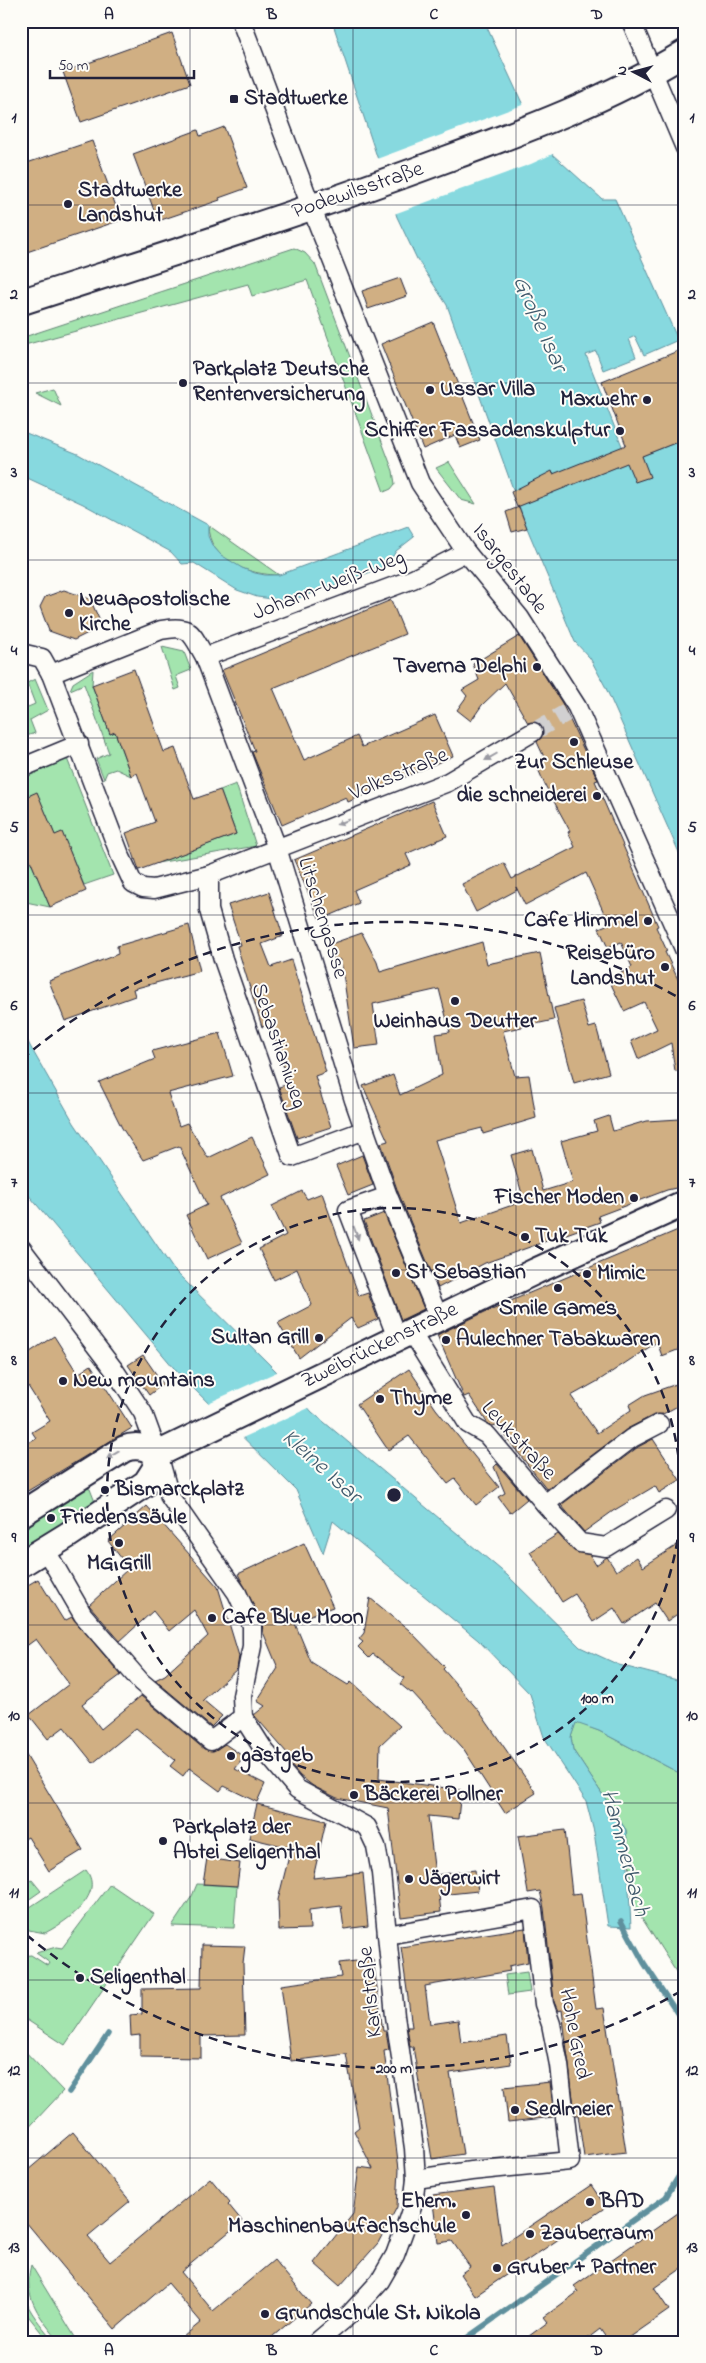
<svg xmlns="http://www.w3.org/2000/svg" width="706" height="2363" font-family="'Indie Flower',sans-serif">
	<rect width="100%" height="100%" fill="#fdfcf7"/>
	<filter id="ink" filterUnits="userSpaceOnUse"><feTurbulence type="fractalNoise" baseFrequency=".02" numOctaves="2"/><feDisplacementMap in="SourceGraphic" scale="10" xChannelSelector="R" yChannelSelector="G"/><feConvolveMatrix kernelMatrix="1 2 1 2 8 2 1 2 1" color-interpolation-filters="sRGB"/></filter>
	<g filter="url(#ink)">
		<!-- green -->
		<g fill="#a3e4ae" stroke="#628374">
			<path d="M294 248 305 253 315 264 393 471 395 484 391 489 384 492 307 280 252 296 248 284 21 346V338Z"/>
			<path d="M53 388 61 406 35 393Z"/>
			<path d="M449 462 476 504 461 500 436 468Z"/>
			<path d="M208 525 279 575C249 575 208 561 208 525Z"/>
			<path d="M162 647 184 652 191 670 176 676 180 688 175 690Z"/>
			<path d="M93 670 92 685 110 734 115 732 131 776 116 769 107 772 104 779 96 759 109 753 84 684 70 690 73 683Z"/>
			<path d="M35 679 48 710 30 720 35 733 21 738V710L35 704 27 683Z"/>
			<path d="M66 756 113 875 84 885 62 833 55 835 37 793 21 799V779Z"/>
			<path d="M236 784 256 846 157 863 236 834 220 790Z"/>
			<path d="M25 848 50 907 21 901V849Z"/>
			<path d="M83 1487 90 1489 95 1502 92 1507 21 1551V1526Z"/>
			<path d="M576 1722 599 1731 685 1776V1986L633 1904 626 1830 573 1750 571 1737Z"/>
			<path d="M86 1870C106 1896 64 1923 45 1933L29 1930 21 1919V1913Z"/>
			<path d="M32 1880 41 1891 21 1905V1887Z"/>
			<path d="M110 1884 154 1914 65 2045 21 2016V1956L31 1955 48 1966 50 1963 36 1953 56 1947 62 1948Z"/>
			<path d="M197 1884 237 1886 234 1928 172 1926 192 1896Z"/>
			<path d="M527 1972 530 1992 508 1995 505 1975Z"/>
			<path d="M21 2047 63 2091 21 2136Z"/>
			<path d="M21 2250C29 2262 21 2275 23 2289 25 2307 37 2320 48 2334L45 2337 21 2307Z"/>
			<path d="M31 2265 78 2342H60C41 2319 22 2297 31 2265Z"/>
		</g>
		<!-- water -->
		<g fill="#87d9df" stroke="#5f909d">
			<path d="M332 21H484L523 105 552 154 602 199H615L678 340 644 355 635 336 629 339 636 357 603 370 596 351 586 355 622 446 617 455 642 456 685 439V866L605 686 590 658 575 642 527 528 447 305 417 259 397 217Z"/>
			<path d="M21 431 78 454 208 525V536L212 545 221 555 242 568 255 573 265 575H279L408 527 414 537 396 551 387 566 302 597 280 600 257 597 237 590 194 563 182 564 171 552 83 504 21 475Z"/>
			<path d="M21 1027 30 1046 74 1123 173 1269 275 1370 312 1412 507 1575 580 1647 619 1665 685 1682V1776L599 1731 576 1723 571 1737 573 1750 626 1830 631 1927 608 1926 594 1832 586 1801 544 1737 530 1694 478 1640 333 1521 323 1553 296 1490 179 1374 21 1186Z"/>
		</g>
		<!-- pier -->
		<g fill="#fdfcf7">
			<path d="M525 104 555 153 531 164 394 214 374 160Z"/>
			<path d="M279 1371 311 1407 240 1439 206 1404Z"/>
		</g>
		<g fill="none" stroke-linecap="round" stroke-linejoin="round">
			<!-- stream -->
			<g stroke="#5f909d" stroke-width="5.5">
				<path d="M621 1921 644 1963 685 2025"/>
				<path d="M69 2092 108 2034"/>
				<path d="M461 2342 666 2197 685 2166"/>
			</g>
		</g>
		<!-- building -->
		<g fill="#d0af83" stroke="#22223b">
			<path d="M172 33 190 84 81 122 63 72Z"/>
			<path d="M224 127 247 188 219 198 220 200 158 221 133 154 198 130 200 136Z"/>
			<path d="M92 141 121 220 21 254V165Z"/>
			<path d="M400 278 407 296 368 309 362 291Z"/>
			<path d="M433 322 480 440 460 448 455 435 423 449 381 344Z"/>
			<path d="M685 348V439L642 456 650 477 635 482 627 463 517 507 511 492 552 471 553 474 626 445 602 382Z"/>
			<path d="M519 507 527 528 512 532 506 512Z"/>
			<path d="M64 590 90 599 99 619 92 631 74 640 49 631 40 607 45 597Z"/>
			<path d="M391 600 405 634 273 688 304 760 357 736 362 747 435 715 453 756 348 802 346 797 282 825 252 752 255 751 222 670Z"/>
			<path d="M519 636 562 703 598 780 595 781 658 926 656 927 667 951 665 952 685 994V1071H675L671 1043 638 1059 631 1041 657 1029 644 1002 624 1011 609 980 632 967 621 942 608 948 599 928 609 924 586 873 525 905 516 887 517 890 476 912 462 884 504 863 512 879 575 847 568 832 570 831 545 785 535 762 544 757 537 742 542 737V726L538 723H528L505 683 482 705 471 721 457 710 467 696 462 690 479 680 473 664Z"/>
			<path d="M134 669 164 752 175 748 194 799 220 790 236 834 139 870 126 833 155 822 137 773 131 776 115 732 110 734 92 685Z"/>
			<path d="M37 792 55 835 62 832 86 891 50 907 25 848 21 849V799Z"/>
			<path d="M432 801 447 836 406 854 411 865 354 890 359 903 320 920 294 860Z"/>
			<path d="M269 892 283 936 262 944 271 967 291 960 326 1072 315 1076 331 1127 297 1138 279 1087 289 1084 270 1024 262 1027 237 946 241 945 228 905Z"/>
			<path d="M189 925 200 971 133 989 135 996 65 1021 49 981 118 954 117 946Z"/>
			<path d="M362 933 377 962 380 972 482 942 487 964 540 953 554 1020 503 1031 515 1076 529 1075 536 1118 483 1134 482 1128 435 1140 461 1223 524 1201 511 1155 532 1149 543 1191 573 1182 561 1141 597 1131 594 1121 609 1116 613 1131 646 1121 680 1119 685 1153V1186L667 1190 598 1216 600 1222 485 1263 438 1288 398 1192 381 1143 388 1141 363 1086 393 1075 400 1095 442 1075 436 1034 450 1032 439 989 373 1004 379 1045 354 1048 341 960 332 958 325 946Z"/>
			<path d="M581 1001 589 1028 596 1026 609 1073 574 1083 554 1008Z"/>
			<path d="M220 1033 233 1076 168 1093 179 1126 187 1123 208 1158 252 1137 270 1174 220 1198 242 1243 207 1259 186 1215 207 1205 179 1146 143 1160 122 1128 99 1082 155 1059 152 1051Z"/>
			<path d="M362 1155 373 1185 348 1195 336 1166Z"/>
			<path d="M302 1191 307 1199 322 1193 359 1296 368 1293 378 1319 358 1328 351 1318 299 1358 278 1323 312 1305 297 1269 274 1280 259 1249 286 1235 272 1206Z"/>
			<path d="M384 1213 424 1309 401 1320 364 1221Z"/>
			<path d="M685 1227V1347L662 1356 657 1342 598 1381 571 1396 597 1433 631 1410 629 1405 645 1395 685 1381V1402L663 1414 654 1415 627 1429 547 1489 496 1425 493 1426 488 1424 469 1395 464 1397 437 1335 487 1311Z"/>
			<path d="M54 1336 78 1374 91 1365 132 1428 21 1495V1447L36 1438 32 1432 50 1421 21 1375V1358Z"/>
			<path d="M143 1355 163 1384 149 1395 128 1365Z"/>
			<path d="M409 1369 436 1409 499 1487 476 1505 455 1479 448 1484 409 1436 388 1450 357 1404Z"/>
			<path d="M653 1439 680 1480 659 1493 655 1486 613 1511 584 1532 561 1505 638 1447Z"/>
			<path d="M497 1464 527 1499 510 1513 498 1497 505 1493 494 1467Z"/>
			<path d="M147 1506 218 1587 239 1656 237 1669 203 1700 222 1716 211 1727 155 1680 165 1675 208 1636 194 1610 169 1631 153 1611 120 1641 89 1605 129 1568 108 1541Z"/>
			<path d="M558 1534 573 1550 590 1555 596 1565 607 1557 616 1571 637 1557 643 1567 685 1540V1609L667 1621 655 1603 624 1624 614 1608 593 1622 575 1594 562 1602 530 1552Z"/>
			<path d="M304 1543 333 1607 294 1621 311 1662 348 1685 351 1682 400 1726 380 1745 379 1779 461 1790 458 1819 428 1816 435 1875 475 1870 478 1891 439 1895 441 1912 401 1917 388 1808 337 1798 313 1786 300 1776 284 1757 287 1753 254 1715 265 1706 257 1701 278 1668 263 1632 262 1622 238 1574Z"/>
			<path d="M38 1579 64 1621 72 1617 121 1675 82 1704 101 1729 141 1696 204 1749 213 1751 225 1744 244 1757 235 1769 265 1784 257 1802 224 1786 220 1791 189 1768 183 1776 170 1766 175 1760 136 1728 93 1763 64 1727 48 1739 29 1715 69 1684 36 1639 21 1650V1589Z"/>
			<path d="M370 1598 409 1630 445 1667 443 1669 479 1711 536 1793 505 1813 463 1748 412 1692 411 1693 400 1684 404 1678 373 1654 369 1658 358 1647 363 1642 359 1639 364 1633Z"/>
			<path d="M21 1747 83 1850 49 1871 28 1837 21 1841Z"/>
			<path d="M257 1804 326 1821 313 1878 363 1873 368 1926 344 1929 341 1906 309 1910 310 1929 279 1930 278 1900 291 1848 249 1838Z"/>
			<path d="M565 1830 572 1894 581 1893 596 2009 604 2008 626 2152 584 2157 578 2115H575L562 2010 558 2011 554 2002 544 1908 540 1891 528 1893 518 1836Z"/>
			<path d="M207 1858 240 1863 237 1886 203 1884Z"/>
			<path d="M525 1928 528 1962 509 1966 510 1971 425 1986 430 2024 458 2020 461 2043 507 2036 511 2064 450 2073 463 2154 432 2159 413 2047H410L407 2027H412L401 1947Z"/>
			<path d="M202 1945 245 1946 243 1963 245 2035 201 2036V2058L140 2057V2035L131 2036 130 2015 142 2014V1989L201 1988Z"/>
			<path d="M373 1959 383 2031H386L389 2050 384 2051 399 2169 397 2207 378 2243 340 2286 314 2263 353 2214 359 2167 373 2169 354 2131 359 2127 346 2054 291 2061 281 1985 341 1977 339 1963Z"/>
			<path d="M550 2082 554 2117 508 2122 504 2087Z"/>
			<path d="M73 2132 130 2201 88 2236 110 2262 210 2178 230 2202 228 2204 242 2221 181 2272 213 2311 274 2260 311 2304 266 2342H177L201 2322 168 2283 115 2329 21 2216V2176Z"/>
			<path d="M591 2185 606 2207 475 2296 460 2274 470 2267 452 2241 438 2243 432 2195 494 2187 502 2245Z"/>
			<path d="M685 2208V2266L654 2288 669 2310 623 2342H609L600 2329 583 2342H521L548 2322 544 2317 578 2292 574 2286Z"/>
		</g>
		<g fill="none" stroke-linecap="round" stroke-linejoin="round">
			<!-- street-tunnel -->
			<path stroke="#d1d0d1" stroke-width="18" stroke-dasharray="18 9" stroke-linecap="butt" d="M533 732 566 713"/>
			<defs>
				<g id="street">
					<path d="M241 21 312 209 420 483 466 552 520 618 577 707 685 951"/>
					<path d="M631 21 685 148"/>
					<path d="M21 653 42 658 51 674"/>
					<path d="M205 657 413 579 466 552"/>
					<path d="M21 768 79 744"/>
					<path d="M209 875V910L223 959 292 1157 365 1130"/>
					<path d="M388 1196 348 1210 397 1338"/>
					<path d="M21 1248 115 1371 143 1413 158 1454 170 1497 237 1593 252 1626V1646L242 1696 243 1717 264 1750 297 1789 367 1827 376 1846 381 1873 395 2016 414 2148 416 2179 413 2204 406 2225 395 2255 380 2281 349 2315 317 2342"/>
					<path d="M439 1318 388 1196 354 1100 277 848 205 657C191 633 191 624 161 630L51 674 120 855 133 883 143 888 154 889 209 875 448 782 533 732"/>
					<path d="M411 1332 468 1424 487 1435 545 1504 632 1438 659 1424"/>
					<path d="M545 1504 580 1543 606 1547 666 1510"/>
					<path d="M45 1549 83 1615 141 1682 211 1741 243 1717"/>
					<path d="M387 1935 533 1909 544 2004 551 2024 559 2065 570 2161 471 2171 416 2179"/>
				</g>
				<g id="secondary">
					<path d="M21 302C163 256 305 212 444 160 527 130 609 99 685 53"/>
					<path d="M158 1454 536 1271 685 1203"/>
					<path d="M21 1514 124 1449C136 1444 147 1447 158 1454"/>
					<path d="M21 1564 68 1535 146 1483 155 1469 158 1454"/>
				</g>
			</defs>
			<!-- street casing -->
			<use href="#street" stroke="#22223b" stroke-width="21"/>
			<!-- secondary casing -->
			<use href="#secondary" stroke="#22223b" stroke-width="29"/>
			<!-- street -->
			<use href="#street" stroke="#fdfcf7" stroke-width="18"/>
			<!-- secondary -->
			<use href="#secondary" stroke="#fdfcf7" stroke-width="25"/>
		</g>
		<!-- one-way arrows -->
		<defs><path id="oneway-solid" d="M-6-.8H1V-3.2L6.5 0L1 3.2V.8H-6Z" transform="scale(1.25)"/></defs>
		<g fill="#9a9aa2">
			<use href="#oneway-solid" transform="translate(491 757) rotate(150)"/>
			<use href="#oneway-solid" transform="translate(343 822) rotate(159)"/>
			<use href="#oneway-solid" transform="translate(356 1233) rotate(70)"/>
			<use href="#oneway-solid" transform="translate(113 1455) rotate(149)"/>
		</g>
	</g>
	<!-- grid -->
	<path fill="none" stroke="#22223b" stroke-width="1" stroke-opacity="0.55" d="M190 21V2342M353 21V2342M516 21V2342M21 205H685M21 383H685M21 560H685M21 738H685M21 915H685M21 1093H685M21 1270H685M21 1448H685M21 1625H685M21 1803H685M21 1980H685M21 2158H685"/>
	<!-- distance rings -->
	<g fill="none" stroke="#22223b" stroke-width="2.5" stroke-dasharray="9 6">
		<circle cx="394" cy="1495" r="287"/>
		<path d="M681 1991A573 573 0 0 1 22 1931M22 1059A573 573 0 0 1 681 999"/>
	</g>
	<!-- markers -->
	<g fill="#22223b" stroke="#fdfcf7" stroke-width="2">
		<rect x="229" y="94" width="10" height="10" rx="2.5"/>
		<circle cx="68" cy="204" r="5"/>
		<circle cx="183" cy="383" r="5"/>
		<circle cx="430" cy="390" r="5"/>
		<circle cx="647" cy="400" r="5"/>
		<circle cx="620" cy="431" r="5"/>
		<circle cx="69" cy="613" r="5"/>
		<circle cx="537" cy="667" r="5"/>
		<circle cx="574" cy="742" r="5"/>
		<circle cx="597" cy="796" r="5"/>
		<circle cx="648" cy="921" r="5"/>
		<circle cx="665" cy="967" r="5"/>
		<circle cx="455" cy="1001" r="5"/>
		<circle cx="634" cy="1198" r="5"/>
		<circle cx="525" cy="1237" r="5"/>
		<circle cx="396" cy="1273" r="5"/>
		<circle cx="587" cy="1274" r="5"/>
		<circle cx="558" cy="1288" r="5"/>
		<circle cx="319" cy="1338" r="5"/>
		<circle cx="446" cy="1340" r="5"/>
		<circle cx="63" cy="1381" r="5"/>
		<circle cx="380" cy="1399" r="5"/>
		<circle cx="105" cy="1490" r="5"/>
		<circle cx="51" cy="1518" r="5"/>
		<circle cx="119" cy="1543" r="5"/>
		<circle cx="212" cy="1618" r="5"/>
		<circle cx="231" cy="1756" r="5"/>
		<circle cx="354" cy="1795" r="5"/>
		<circle cx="163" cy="1841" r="5"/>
		<circle cx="409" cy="1879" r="5"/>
		<circle cx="80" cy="1978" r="5"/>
		<circle cx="515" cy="2110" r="5"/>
		<circle cx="590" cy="2202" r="5"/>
		<circle cx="466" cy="2215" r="5"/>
		<circle cx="530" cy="2234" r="5"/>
		<circle cx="497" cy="2268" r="5"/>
		<circle cx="265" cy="2314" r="5"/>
	</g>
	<g text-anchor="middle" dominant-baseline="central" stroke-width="4" stroke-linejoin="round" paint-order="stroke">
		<!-- poi labels -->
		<g font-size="22" font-weight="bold" fill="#22223b" stroke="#fdfcf7" text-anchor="start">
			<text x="244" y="99">Stadtwerke</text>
			<text x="78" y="191">Stadtwerke<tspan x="78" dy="25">Landshut</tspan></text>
			<text x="193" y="370">Parkplatz Deutsche<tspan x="193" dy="25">Rentenversicherung</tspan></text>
			<text x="440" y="390">Ussar Villa</text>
			<text x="637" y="400" text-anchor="end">Maxwehr</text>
			<text x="610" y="431" text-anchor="end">Schiffer Fassadenskulptur</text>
			<text x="79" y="600">Neuapostolische<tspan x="79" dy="25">Kirche</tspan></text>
			<text x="527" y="667" text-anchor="end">Taverna Delphi</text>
			<text x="574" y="763" text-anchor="middle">Zur Schleuse</text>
			<text x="587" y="796" text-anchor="end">die schneiderei</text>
			<text x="638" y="921" text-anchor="end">Cafe Himmel</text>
			<text x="655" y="954" text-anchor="end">Reisebüro<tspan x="655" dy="25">Landshut</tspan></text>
			<text x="455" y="1022" text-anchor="middle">Weinhaus Deutter</text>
			<text x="624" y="1198" text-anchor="end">Fischer Moden</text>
			<text x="535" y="1237">Tuk Tuk</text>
			<text x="406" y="1273">St Sebastian</text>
			<text x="597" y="1274">Mimic</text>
			<text x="558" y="1309" text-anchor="middle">Smile Games</text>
			<text x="309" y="1338" text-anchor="end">Sultan Grill</text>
			<text x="456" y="1340">Aulechner Tabakwaren</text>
			<text x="73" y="1381">New mountains</text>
			<text x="390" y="1399">Thyme</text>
			<text x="115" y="1490">Bismarckplatz</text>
			<text x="61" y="1518">Friedenssäule</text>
			<text x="119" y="1564" text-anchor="middle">MG Grill</text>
			<text x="222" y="1618">Cafe Blue Moon</text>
			<text x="241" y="1756">gastgeb</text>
			<text x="364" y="1795">Bäckerei Pollner</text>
			<text x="173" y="1828">Parkplatz der<tspan x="173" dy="25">Abtei Seligenthal</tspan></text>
			<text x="419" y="1879">Jägerwirt</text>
			<text x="90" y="1978">Seligenthal</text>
			<text x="525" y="2110">Sedlmeier</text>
			<text x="456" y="2202" text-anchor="end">Ehem.<tspan x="456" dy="25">Maschinenbaufachschule</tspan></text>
			<text x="600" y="2202">BAD</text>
			<text x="540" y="2234">Zauberraum</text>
			<text x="507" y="2268">Gruber + Partner</text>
			<text x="275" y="2314">Grundschule St. Nikola</text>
		</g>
		<!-- street labels -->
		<g font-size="22" fill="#22223b" stroke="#fdfcf7">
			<text transform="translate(358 191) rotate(-19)">Podewilsstraße</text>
			<text transform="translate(509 569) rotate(52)">Isargestade</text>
			<text transform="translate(329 586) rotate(-21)">Johann-Weiß-Weg</text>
			<text transform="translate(399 775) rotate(-23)">Volksstraße</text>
			<text transform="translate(322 918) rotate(73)">Litschengasse</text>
			<text transform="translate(278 1046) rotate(71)">Sebastianiweg</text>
			<text transform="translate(380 1346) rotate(-26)">Zweibrückenstraße</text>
			<text transform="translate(518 1441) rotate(47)">Leukstraße</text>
			<text transform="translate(371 1992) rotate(-96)">Karlstraße</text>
			<text transform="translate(574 2034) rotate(79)">Hohe Gred</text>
		</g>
		<!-- water labels -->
		<g font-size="24" font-style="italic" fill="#40596c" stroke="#fdfcf7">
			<text transform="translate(539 324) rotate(66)">Große Isar</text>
			<text transform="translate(321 1467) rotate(42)">Kleine Isar</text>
			<text transform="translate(624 1853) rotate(75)">Hammerbach</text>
		</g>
	</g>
	<circle cx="394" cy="1495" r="8" fill="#22223b" stroke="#fdfcf7" stroke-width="2.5"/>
	<g font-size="15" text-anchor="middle" font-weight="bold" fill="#22223b" stroke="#fdfcf7" stroke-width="4" stroke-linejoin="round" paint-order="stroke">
		<text x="597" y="1703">100 m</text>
		<text x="394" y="2073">200 m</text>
	</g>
	<!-- margin -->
	<rect width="706" height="2363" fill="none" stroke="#fdfcf7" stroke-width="55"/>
	<!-- north arrow -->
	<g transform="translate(634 72) rotate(276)" stroke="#fdfcf7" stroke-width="4" paint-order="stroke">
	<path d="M0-4L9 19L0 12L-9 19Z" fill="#22223b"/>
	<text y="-8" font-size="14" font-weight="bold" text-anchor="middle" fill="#22223b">N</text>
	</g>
	<!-- scale -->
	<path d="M50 70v8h144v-8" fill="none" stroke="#22223b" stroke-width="2.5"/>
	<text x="58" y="70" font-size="15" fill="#22223b" stroke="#fdfcf7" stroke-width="4" paint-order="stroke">50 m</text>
	<rect x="28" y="28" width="650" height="2308" fill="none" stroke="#22223b" stroke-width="2"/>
	<g font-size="16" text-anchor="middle" font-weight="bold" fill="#22223b">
		<text x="109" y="19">A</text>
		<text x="272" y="19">B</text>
		<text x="434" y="19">C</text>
		<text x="597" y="19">D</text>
		<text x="14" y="122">1</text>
		<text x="692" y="122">1</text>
		<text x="14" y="299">2</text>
		<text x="692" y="299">2</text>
		<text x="14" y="477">3</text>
		<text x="692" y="477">3</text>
		<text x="14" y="655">4</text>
		<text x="692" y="655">4</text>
		<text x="14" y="832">5</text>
		<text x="692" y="832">5</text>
		<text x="14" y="1010">6</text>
		<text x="692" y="1010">6</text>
		<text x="14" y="1187">7</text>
		<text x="692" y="1187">7</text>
		<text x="14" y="1365">8</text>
		<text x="692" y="1365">8</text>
		<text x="14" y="1542">9</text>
		<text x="692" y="1542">9</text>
		<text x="14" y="1720">10</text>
		<text x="692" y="1720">10</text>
		<text x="14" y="1897">11</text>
		<text x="692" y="1897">11</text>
		<text x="14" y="2075">12</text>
		<text x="692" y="2075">12</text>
		<text x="14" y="2252">13</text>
		<text x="692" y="2252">13</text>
		<text x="109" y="2355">A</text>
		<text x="272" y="2355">B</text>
		<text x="434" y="2355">C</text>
		<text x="597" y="2355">D</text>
	</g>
</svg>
